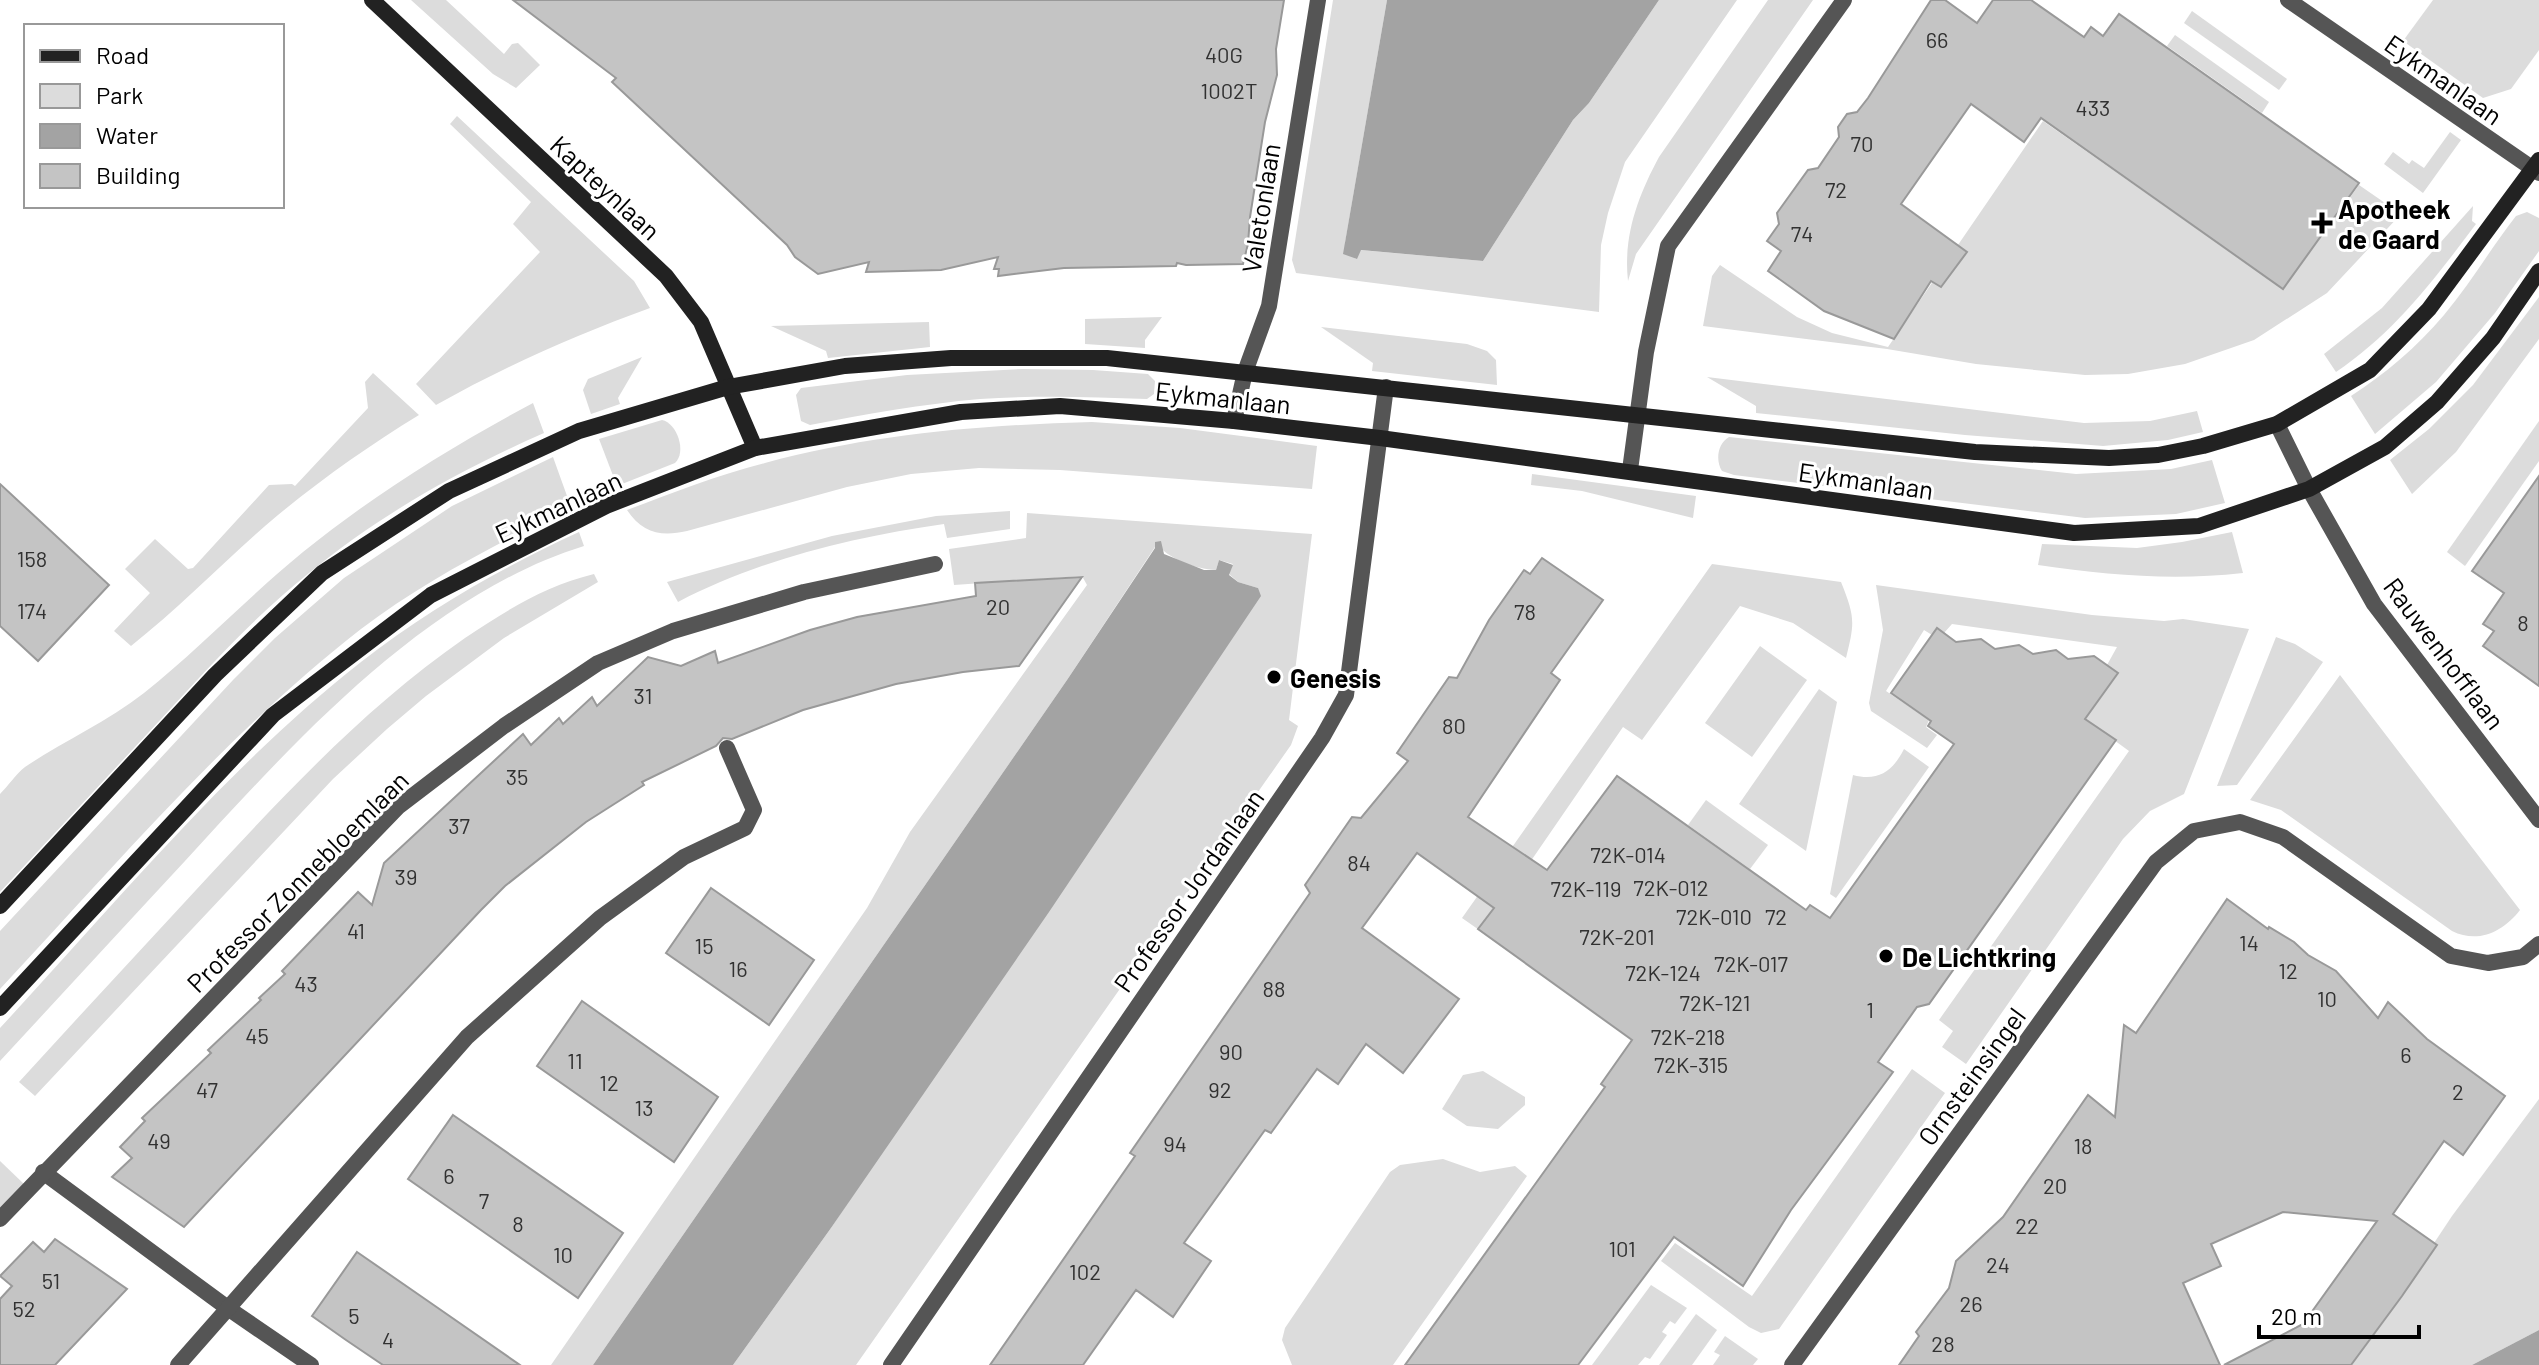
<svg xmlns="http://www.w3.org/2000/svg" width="2539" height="1365" font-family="Barlow,sans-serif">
	<rect width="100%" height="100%" fill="#fff"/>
	<!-- green -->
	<g fill="#dcdcdc">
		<path d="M411 0H446L504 54 512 44 518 43 540 65 516 88 493 74Z"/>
		<path d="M1333 0H1387L1345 243 1356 259 1360 250 1483 261 1573 120 1589 103 1659 0H1737L1625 162 1608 213 1601 245 1599 312 1296 273 1292 260Z"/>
		<path d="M1768 0H1813L1636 254 1628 281C1623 236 1638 196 1659 157Z"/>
		<path d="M2433 0H2539V50L2511 89 2483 98 2403 41Z"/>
		<path d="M2192 11 2287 79 2279 90 2184 23Z"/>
		<path d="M2175 35 2269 102 2262 113 2167 46Z"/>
		<path d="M457 116 634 281 650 308C576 335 505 366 436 405L416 384 540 252 513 224 531 202 450 124Z"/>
		<path d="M2043 121 2283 289 2359 185 2401 214 2327 293 2254 340 2185 364 2128 374 2085 375 1976 364 1887 349 1703 326 1712 276 1720 265 1797 317 1832 333 1888 347Z"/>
		<path d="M2450 132 2461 140 2423 193 2384 164 2393 152 2409 164 2412 160 2424 168Z"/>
		<path d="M2473 206 2472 221 2476 224C2434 280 2394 333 2336 372L2324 354 2382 308Z"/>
		<path d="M2527 212 2539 218V251L2495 313 2436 382 2375 434 2351 396C2385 374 2417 347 2444 315 2470 284 2491 248 2516 216Z"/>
		<path d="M2539 297V339L2456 452 2412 494 2390 460 2429 429 2473 385Z"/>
		<path d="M1162 317 1145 340V348L1085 344V319Z"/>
		<path d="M929 322 930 347 828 358 826 351 771 326Z"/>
		<path d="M1321 327 1467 344 1487 351 1496 360 1497 385 1372 371 1373 363Z"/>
		<path d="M642 357 618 398 620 404 591 414 583 390 588 379Z"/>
		<path d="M1023 369 1093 370 1148 374 1155 381 1154 394 1147 399C1091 397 1036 395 980 399 923 404 866 414 810 425L801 421 796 395 801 388 907 375Z"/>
		<path d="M373 373 419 415C370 445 323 478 278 515 228 557 183 605 131 646L114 631 150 593 125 569 155 539 188 569 193 568 269 485 292 484 295 486 368 408 365 382Z"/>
		<path d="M1707 377 2084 423 2150 421 2197 411 2203 432 2168 440 2103 446 1965 435 1756 413V406Z"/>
		<path d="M533 403 544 433C460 470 381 514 309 573 255 616 209 667 162 718 108 776 54 834 0 892V794C8 786 16 774 25 767 62 742 107 722 144 693 199 649 248 597 303 552 375 494 452 446 533 403Z"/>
		<path d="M662 420C677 423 687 452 675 463L617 486 599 439Z"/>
		<path d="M2539 421V461L2465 566 2447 552Z"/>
		<path d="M1092 422 1180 428 1317 446 1312 489 1060 470 979 468 911 474 847 487 687 531C661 537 642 533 627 510 672 493 718 475 765 463 872 434 982 425 1092 422Z"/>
		<path d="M1729 437 2076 474 2171 469 2212 460 2225 503 2176 514 2085 518 1734 475 1722 471C1715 460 1718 443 1729 437Z"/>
		<path d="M553 457 571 507C499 543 425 580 361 629 226 734 116 865 0 989V931L233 680 275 638 344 578 452 506Z"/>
		<path d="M1532 474 1696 496 1693 518 1582 491 1531 485Z"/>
		<path d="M1010 511V529L947 538 944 524C854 537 760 559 678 602L667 582 832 536 936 516Z"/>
		<path d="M1027 513 1312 534 1289 720 1298 726 1291 745 856 1365H733L831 1228 1258 588 1238 582 1229 574 1233 564 1219 560 1216 570C1195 569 1168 559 1155 542V547L1067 680 593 1365H551L867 908 910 832 1087 585 1082 576 954 585 949 549 1026 538Z"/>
		<path d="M579 532 584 546C426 595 294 742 185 861 123 928 62 994 0 1061V1028C115 904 228 766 361 662 427 610 503 567 579 532Z"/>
		<path d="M2232 532 2243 573C2171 581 2109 575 2038 565L2042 544 2137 548 2182 542Z"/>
		<path d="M1712 564 1841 582C1855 617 1855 622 1846 658L1793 623 1740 606 1642 740 1623 727 1482 932 1462 918Z"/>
		<path d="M594 574 598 582 504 638 426 696 387 729 333 779 35 1096 19 1082C82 1013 145 945 208 877 289 790 367 706 465 638 507 610 545 586 594 574Z"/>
		<path d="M1876 585 2092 615 2164 621 2183 619 2249 629 2184 794 2150 811 2123 839 1966 1064 1942 1047 1953 1031 1939 1020 2129 751 2085 719 2118 674 2107 665 2117 647 1952 624 1944 633 1932 635 1924 630 1886 691 1929 720 1926 727 1937 735 1927 748 1871 711 1869 703 1883 630Z"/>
		<path d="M2276 637 2295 644 2323 662 2237 785 2217 786Z"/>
		<path d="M1760 646 1807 680 1752 757 1705 723Z"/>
		<path d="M2340 675 2520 910C2503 932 2478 944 2452 931L2281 810 2250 800Z"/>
		<path d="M1819 689 1837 702 1806 851 1739 804Z"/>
		<path d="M1904 749 1929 767 1836 898 1830 894 1853 775C1878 782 1893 771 1904 749Z"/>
		<path d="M1706 800 1768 845 1750 869 1688 825Z"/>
		<path d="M1912 1069 1945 1093 1779 1329 1761 1333 1749 1327 1661 1261 1675 1243 1752 1296Z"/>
		<path d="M1483 1071 1525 1097V1105L1498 1129 1467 1126 1442 1109 1463 1075Z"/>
		<path d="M2539 1099V1330L2472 1365H2328L2365 1347 2452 1216Z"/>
		<path d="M1443 1159 1480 1172 1515 1166 1527 1176 1393 1365H1292L1282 1340 1285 1328 1390 1172 1400 1165Z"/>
		<path d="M0 1161 25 1185 0 1217Z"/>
		<path d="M1651 1285 1687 1308 1675 1324 1670 1321 1662 1332 1667 1335 1650 1359 1645 1357 1638 1365H1592Z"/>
		<path d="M1696 1314 1717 1330 1692 1365H1659Z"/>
		<path d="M1725 1336 1758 1359 1753 1365H1713L1720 1355 1714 1352Z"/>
	</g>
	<!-- water -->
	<g fill="#a3a3a3">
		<path d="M1387 0H1659L1589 103 1573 120 1483 261 1361 250 1357 259 1343 254Z"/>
		<path d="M1161 541 1164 554 1204 570H1216L1219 560 1233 565 1229 575 1238 582 1258 588 1261 596 1049 912 831 1228 733 1365H593L1067 680 1155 548V542Z"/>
		<path d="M2539 1330V1365H2472Z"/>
	</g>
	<!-- building -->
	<g fill="#c4c4c4" stroke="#999" stroke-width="2">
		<path d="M513 0H1284L1276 49 1277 75 1265 122 1250 217 1248 244 1243 264 1186 265 1177 263 1176 266 1064 268 998 276 999 269H994L998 257 941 270 866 272 869 262 818 274 795 257 787 245 612 82 616 78Z"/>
		<path d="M1931 0H1945L1977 23 1993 0H2031L2084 37 2091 27 2103 36 2119 14 2359 183 2283 289 2041 118 2024 142 1971 104 1901 204 1967 252 1941 287 1931 281 1894 339 1824 311 1768 271 1781 251 1767 241 1779 224 1777 213 1808 170 1818 168 1839 137 1838 127 1847 114 1857 112 1868 98Z"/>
		<path d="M2539 476V686L2483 646 2494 631 2483 624 2504 593 2472 571Z"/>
		<path d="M0 484 109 585 38 661 0 626Z"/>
		<path d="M1542 558 1603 600 1551 673 1560 680 1468 817 1547 870 1617 776 1806 910 1810 905 1830 918 1954 744 1928 726 1931 721 1891 693 1937 628 1956 642 1981 639 1995 649 2019 645 2033 654 2056 650 2068 659 2094 656 2118 673 2085 719 2116 740 1929 1004 1917 1007 1878 1062 1893 1072 1791 1210 1743 1286 1674 1237 1578 1365H1405L1605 1087 1601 1084 1632 1040 1478 929 1494 908 1417 853 1362 928 1459 999 1403 1073 1366 1044 1338 1084 1317 1069 1271 1133 1265 1130 1184 1243 1211 1261 1173 1317 1136 1290 1083 1365H990L1135 1156 1130 1153 1310 893 1305 885 1352 817 1361 818 1408 761 1397 753 1449 677 1457 678 1489 620 1524 570 1530 574Z"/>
		<path d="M1082 577 1019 666 963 672 896 684 803 710 732 739 723 738 716 746 642 782 644 785 586 822 505 886 481 910 184 1227 112 1177 132 1158 120 1147 145 1121 142 1118 211 1053 208 1050 261 1000 259 998 285 974 282 971 358 892 372 905 384 863 523 734 531 745 559 718 563 724 592 697 597 706 648 657 681 666 715 651 718 663 810 630 857 617 976 596 975 583Z"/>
		<path d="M711 888 814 960 769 1025 666 953Z"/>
		<path d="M2227 899 2268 929 2269 927 2294 942 2308 955 2336 971 2378 1018 2388 1002 2427 1039 2505 1096 2463 1155 2444 1141 2393 1214 2437 1245 2402 1296 2351 1365H2224L2303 1324 2377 1221 2283 1212 2211 1244 2221 1266 2183 1283 2220 1365H1899L1919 1336 1916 1332 1949 1288 1956 1261 2003 1217 2088 1095 2115 1117 2124 1025 2136 1033Z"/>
		<path d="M582 1001 718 1097 674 1162 537 1066Z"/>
		<path d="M453 1115 623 1233 578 1298 408 1179Z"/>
		<path d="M55 1239 127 1289 55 1365H0V1299L12 1286 0 1276 33 1242 44 1252Z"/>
		<path d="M357 1252 425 1299 520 1365H383L346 1340 312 1316Z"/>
	</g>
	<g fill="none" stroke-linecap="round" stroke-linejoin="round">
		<!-- street -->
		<g stroke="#555" stroke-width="16">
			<path d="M2288 0 2539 173"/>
			<path d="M1234 421 1245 372 1269 306 1318 0"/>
			<path d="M2277 424 2309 489 2374 604 2539 820"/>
			<path d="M1630 470 1646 352 1668 246 1844 0"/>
			<path d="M43 1172 229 1309 311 1365"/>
			<path d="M0 1219 398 807 504 726 598 663 673 631 804 592 935 564"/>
			<path d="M178 1365 467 1037 600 918 684 857 745 828 754 810 727 748"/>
			<path d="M891 1365 1322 738 1346 695 1386 387"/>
			<path d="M1792 1365 2156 862 2194 831 2240 822 2283 837 2451 956 2488 963 2523 957 2539 944"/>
		</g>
		<!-- secondary -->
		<g stroke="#222" stroke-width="16">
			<path d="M372 0 666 276 701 322 755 448"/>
			<path d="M0 906 215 675 322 573 449 491 579 431 728 387 845 366 951 358H1107L1975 452 2109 458 2158 455 2203 446 2277 424 2370 370 2429 309 2539 160"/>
			<path d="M0 1008 273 715 431 595 606 506 755 448 961 412 1060 406 1234 421 1380 438 2074 533 2199 526 2309 489 2385 447 2437 402 2493 338 2539 271"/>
		</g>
	</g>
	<!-- markers -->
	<g fill="#000" stroke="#fff" stroke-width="3">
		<path d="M2318 211h8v8h8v8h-8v8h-8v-8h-8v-8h8z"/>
		<circle cx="1274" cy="677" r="8"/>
		<circle cx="1886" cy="956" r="8"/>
	</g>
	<g text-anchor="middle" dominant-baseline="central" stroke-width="6" stroke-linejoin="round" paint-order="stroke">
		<!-- number labels -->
		<g font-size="22" fill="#313131">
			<text x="1937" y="39">66</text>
			<text x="1224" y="54">40G</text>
			<text x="1229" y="90">1002T</text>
			<text x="2093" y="107">433</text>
			<text x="1862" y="143">70</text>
			<text x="1836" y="189">72</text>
			<text x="1802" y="233">74</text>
			<text x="32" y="558">158</text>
			<text x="998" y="606">20</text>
			<text x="32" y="610">174</text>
			<text x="1525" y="611">78</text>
			<text x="2523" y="622">8</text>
			<text x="643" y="695">31</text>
			<text x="1454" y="725">80</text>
			<text x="517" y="776">35</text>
			<text x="459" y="825">37</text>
			<text x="1628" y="854">72K-014</text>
			<text x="1359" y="862">84</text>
			<text x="406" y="876">39</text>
			<text x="1671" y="887">72K-012</text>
			<text x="1586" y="888">72K-119</text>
			<text x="1714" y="916">72K-010</text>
			<text x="1776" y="916">72</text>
			<text x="356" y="930">41</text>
			<text x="1617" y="936">72K-201</text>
			<text x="2249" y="942">14</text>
			<text x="704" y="945">15</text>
			<text x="1751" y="963">72K-017</text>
			<text x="738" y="968">16</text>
			<text x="2288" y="970">12</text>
			<text x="1663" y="972">72K-124</text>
			<text x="306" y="983">43</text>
			<text x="1274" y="988">88</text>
			<text x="2327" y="998">10</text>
			<text x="1715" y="1002">72K-121</text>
			<text x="1870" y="1009">1</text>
			<text x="257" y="1035">45</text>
			<text x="1688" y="1036">72K-218</text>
			<text x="1231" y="1051">90</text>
			<text x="2406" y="1054">6</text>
			<text x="575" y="1060">11</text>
			<text x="1691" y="1064">72K-315</text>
			<text x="609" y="1082">12</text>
			<text x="207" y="1089">47</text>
			<text x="1220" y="1089">92</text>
			<text x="2458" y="1091">2</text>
			<text x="644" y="1107">13</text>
			<text x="159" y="1140">49</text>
			<text x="1175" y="1143">94</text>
			<text x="2083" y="1145">18</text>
			<text x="449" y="1175">6</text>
			<text x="2055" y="1185">20</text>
			<text x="484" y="1200">7</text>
			<text x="518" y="1223">8</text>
			<text x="2027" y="1225">22</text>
			<text x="1622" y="1248">101</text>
			<text x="563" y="1254">10</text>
			<text x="1998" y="1264">24</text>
			<text x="1085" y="1271">102</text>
			<text x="51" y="1280">51</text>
			<text x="1971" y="1303">26</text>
			<text x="24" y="1308">52</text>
			<text x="354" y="1315">5</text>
			<text x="388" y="1339">4</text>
			<text x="1943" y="1343">28</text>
		</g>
		<!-- street labels -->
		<g font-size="26" fill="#000" stroke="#fff">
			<text transform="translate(2444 79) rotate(35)">Eykmanlaan</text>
			<text transform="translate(606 187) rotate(43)">Kapteynlaan</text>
			<text transform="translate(1260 208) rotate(-81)">Valetonlaan</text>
			<text transform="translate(1223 397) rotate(6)">Eykmanlaan</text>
			<text transform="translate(1866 480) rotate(8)">Eykmanlaan</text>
			<text transform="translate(558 506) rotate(-25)">Eykmanlaan</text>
			<text transform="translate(2445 653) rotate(53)">Rauwenhofflaan</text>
			<text transform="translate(297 881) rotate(-45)">Professor Zonnebloemlaan</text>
			<text transform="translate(1188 890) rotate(-55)">Professor Jordanlaan</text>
			<text transform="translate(1971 1076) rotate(-54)">Ornsteinsingel</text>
		</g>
		<!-- poi labels -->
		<g font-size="26" font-weight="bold" fill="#000" stroke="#fff" text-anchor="start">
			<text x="2338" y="208">Apotheek<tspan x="2338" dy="30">de Gaard</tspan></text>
			<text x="1290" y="677">Genesis</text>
			<text x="1902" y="956">De Lichtkring</text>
		</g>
	</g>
	<!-- legend -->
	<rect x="24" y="24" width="260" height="184" fill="#ffffff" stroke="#999999" stroke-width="2"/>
	<rect x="40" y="50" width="40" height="12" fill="#222222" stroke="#999999" stroke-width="2"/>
	<text x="96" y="64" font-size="24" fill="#000000">Road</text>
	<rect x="40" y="84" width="40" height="24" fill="#dcdcdc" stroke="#999999" stroke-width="2"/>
	<text x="96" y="104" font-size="24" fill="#000000">Park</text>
	<rect x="40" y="124" width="40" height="24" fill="#a3a3a3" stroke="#999999" stroke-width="2"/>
	<text x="96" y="144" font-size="24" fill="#000000">Water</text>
	<rect x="40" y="164" width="40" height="24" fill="#c4c4c4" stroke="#999999" stroke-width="2"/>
	<text x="96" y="184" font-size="24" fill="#000000">Building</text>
	<!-- scale -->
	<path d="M2259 1325v12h160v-12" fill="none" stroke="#000000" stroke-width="4"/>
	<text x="2271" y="1325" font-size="24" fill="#000000" stroke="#ffffff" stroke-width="6" paint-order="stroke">20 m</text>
</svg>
